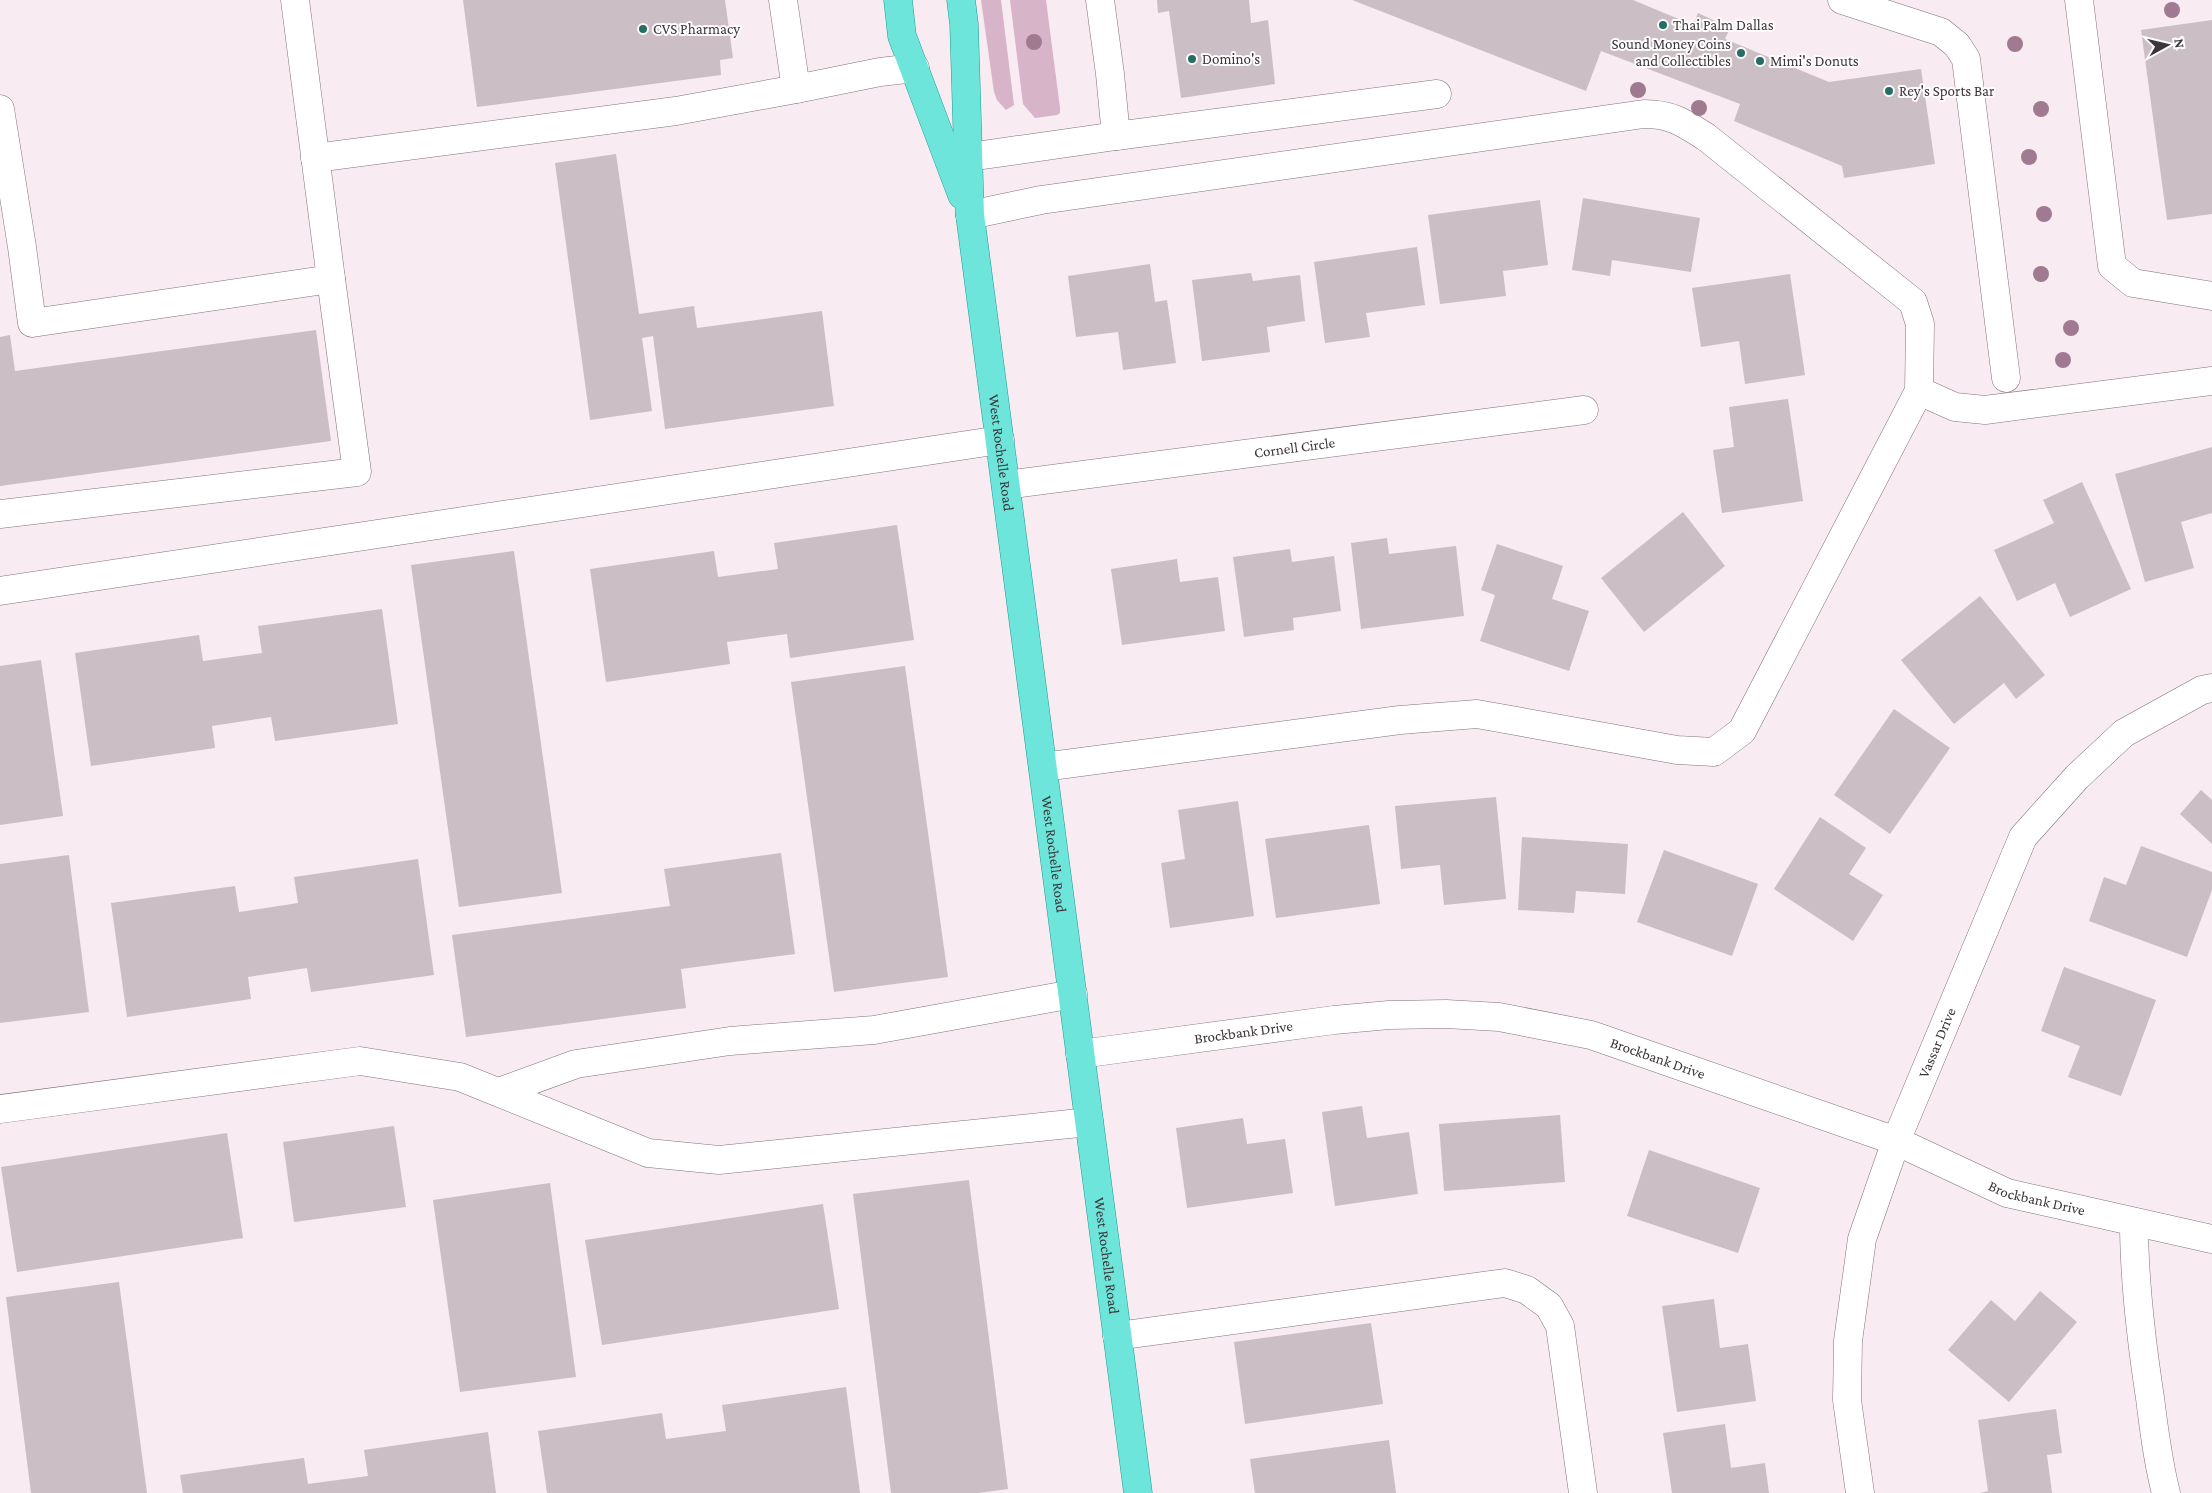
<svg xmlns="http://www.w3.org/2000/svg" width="2212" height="1493" font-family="'Crimson Pro',serif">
	<rect width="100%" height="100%" fill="#f9ebf2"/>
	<!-- green -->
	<g fill="#d7b4c7">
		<path d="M981 0H1001L1014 105 1006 110 997 100 994 92Z"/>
		<path d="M1010 0H1046L1060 108V113L1057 115 1035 118 1023 104Z"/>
	</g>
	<!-- building -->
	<g fill="#ccbec5">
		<path d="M463 0H725L733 58 720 60 721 75 477 107Z"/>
		<path d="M1157 0H1249L1251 23 1268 20 1275 84 1181 98 1169 11 1158 13Z"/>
		<path d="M1352 0H1633L1693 25 1698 13 1730 28 1725 39 1829 82 1921 69 1935 164 1844 178 1842 166 1734 121 1740 104 1601 51 1586 91Z"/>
		<path d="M2212 20V214L2167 220 2141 30Z"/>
		<path d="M616 154 639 314 694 306 697 328 822 311 834 406 665 429 653 336 642 338 652 411 590 420 555 163Z"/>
		<path d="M1583 198 1700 218 1691 272 1612 260 1610 276 1572 270Z"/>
		<path d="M1540 200 1548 265 1503 271 1506 296 1440 304 1428 215Z"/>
		<path d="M1417 247 1425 305 1366 313 1370 337 1325 343 1314 262Z"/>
		<path d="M1150 264 1155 302 1167 300 1176 363 1123 370 1118 332 1076 337 1068 276Z"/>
		<path d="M1251 273 1253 281 1300 275 1305 321 1267 327 1270 352 1202 361 1192 280Z"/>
		<path d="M1790 274 1805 375 1745 384 1739 341 1701 347 1692 288Z"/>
		<path d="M316 330 331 441 0 486V337L10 335 15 371Z"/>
		<path d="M1788 399 1803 501 1722 513 1713 450 1734 447 1729 407Z"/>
		<path d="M2212 447V513L2181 522 2194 568 2145 582 2115 474Z"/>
		<path d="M2082 482 2131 589 2070 617 2055 583 2017 601 1994 550 2054 523 2043 500Z"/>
		<path d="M1683 512 1725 566 1644 632 1601 578Z"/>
		<path d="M897 525 914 640 790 658 787 634 727 642 730 664 606 682 590 569 714 551 718 577 778 569 774 543Z"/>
		<path d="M1387 538 1389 554 1456 546 1464 616 1361 629 1351 543Z"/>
		<path d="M1497 544 1563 566 1552 599 1589 611 1569 671 1480 641 1495 595 1481 590Z"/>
		<path d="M1290 549 1292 562 1334 556 1341 611 1293 618 1294 630 1244 637 1233 557Z"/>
		<path d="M514 551 562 893 459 907 411 565Z"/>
		<path d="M1177 559 1180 582 1218 577 1225 631 1122 645 1111 569Z"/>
		<path d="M1980 596 2045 675 2016 699 2004 683 1954 724 1901 660Z"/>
		<path d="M382 609 398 724 275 741 271 717 212 726 215 748 91 766 75 653 199 635 203 661 262 653 258 626Z"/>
		<path d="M41 660 63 816 0 825V666Z"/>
		<path d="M905 666 948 977 834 992 791 682Z"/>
		<path d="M1894 709 1950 748 1890 834 1834 795Z"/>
		<path d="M2201 790 2212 800V844L2180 814Z"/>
		<path d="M1496 797 1506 899 1444 905 1440 865 1401 869 1395 806Z"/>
		<path d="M1238 801 1254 916 1170 928 1161 863 1185 859 1178 810Z"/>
		<path d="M1820 817 1866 848 1849 874 1883 895 1853 941 1774 889Z"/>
		<path d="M1369 825 1380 904 1276 918 1265 839Z"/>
		<path d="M1522 837 1628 844 1625 894 1576 891 1574 913 1518 910Z"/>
		<path d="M2141 846 2212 872V890L2187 957 2089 921 2104 877 2126 885Z"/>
		<path d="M1664 850 1758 884 1732 956 1637 922Z"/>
		<path d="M781 853 795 954 681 969 686 1008 466 1037 452 935 670 906 664 869Z"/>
		<path d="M69 855 89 1012 0 1023V864Z"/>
		<path d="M418 859 434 975 311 992 307 968 248 977 251 999 127 1017 111 903 235 886 239 912 298 903 294 877Z"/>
		<path d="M2064 967 2156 1000 2121 1096 2068 1077 2080 1046 2041 1031Z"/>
		<path d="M1362 1106 1367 1138 1409 1132 1418 1194 1335 1206 1322 1112Z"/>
		<path d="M1560 1115 1565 1182 1444 1191 1439 1124Z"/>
		<path d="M1243 1118 1247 1144 1285 1139 1293 1193 1187 1208 1176 1128Z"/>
		<path d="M394 1126 406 1207 294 1222 283 1142Z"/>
		<path d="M227 1133 243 1238 17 1272 1 1167Z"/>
		<path d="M1649 1150 1760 1188 1738 1253 1627 1216Z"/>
		<path d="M969 1180 1008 1489 978 1493H891L853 1194Z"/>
		<path d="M550 1183 576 1377 460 1392 433 1200Z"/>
		<path d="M823 1204 839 1309 602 1345 585 1240Z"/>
		<path d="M119 1282 147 1493H31L6 1297Z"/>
		<path d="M2040 1291 2077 1322 2009 1402 1948 1350 1991 1300 2015 1321Z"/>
		<path d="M1714 1299 1720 1348 1748 1344 1756 1401 1677 1412 1662 1306Z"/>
		<path d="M1371 1323 1383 1404 1245 1424 1234 1342Z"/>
		<path d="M846 1387 860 1493H547L538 1431 662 1413 666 1439 726 1431 722 1405Z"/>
		<path d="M2056 1409 2062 1453 2047 1455 2052 1493H1980L1988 1491 1978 1420Z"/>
		<path d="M1725 1424 1731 1468 1765 1463 1769 1493H1672L1663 1433Z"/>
		<path d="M488 1432 496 1493H183L180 1475 304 1458 308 1484 368 1476 364 1450Z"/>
		<path d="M1389 1440 1396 1493H1255L1250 1459Z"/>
	</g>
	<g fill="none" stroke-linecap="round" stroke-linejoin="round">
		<defs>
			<g id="minor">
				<path d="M783 0 796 89 880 72 915 68"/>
				<path d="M1842 0 1941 32 1957 45 1966 59 2006 378"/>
				<path d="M2079 0 2112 266 2133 283 2212 296"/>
				<path d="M0 109 22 247 32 323 331 279 295 0"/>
				<path d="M1116 136 1437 94"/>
				<path d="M969 157 1116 136 1110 74 1100 0"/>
				<path d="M315 158 676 111 796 89"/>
				<path d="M970 215 1041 200 1644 114C1672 114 1684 123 1706 137L1913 302 1920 324 1919 391 1742 731 1714 752 1677 750 1477 714 1400 720 1043 767"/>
				<path d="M1919 391 1955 407 1985 410 2212 381"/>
				<path id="s1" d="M1006 485 1584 410"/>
				<path d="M0 514 357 472 331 279"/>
				<path d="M0 591 1000 440"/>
				<path id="s2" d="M1080 1054 1334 1020 1389 1015 1446 1014 1499 1017 1591 1035 1896 1141 2007 1193 2212 1239"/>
				<path d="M499 1092 576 1064 730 1041 874 1030 1073 994"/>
				<path d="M0 1109 360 1061 460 1077 648 1153 719 1160 1089 1122"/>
				<path d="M2134 1222C2134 1282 2141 1339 2150 1398 2154 1430 2158 1462 2166 1493"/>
				<path d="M1117 1336 1505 1283 1527 1290 1549 1306 1560 1326 1583 1493"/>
				<path id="s3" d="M1860 1493 1847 1400 1848 1341 1862 1239 1896 1141 2023 837 2077 777 2124 733 2202 690 2212 688"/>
			</g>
			<g id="major">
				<path d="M898 0 902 36 962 195"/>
				<path id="s4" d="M961 0 964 24 970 215 1138 1493"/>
			</g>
		</defs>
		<!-- minor casing -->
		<use href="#minor" stroke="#80737a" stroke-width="29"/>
		<!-- major casing -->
		<use href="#major" stroke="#1d9d93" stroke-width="29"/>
		<!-- minor -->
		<use href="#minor" stroke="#fff" stroke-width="28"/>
		<!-- major -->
		<use href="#major" stroke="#6de5db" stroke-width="28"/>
	</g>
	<!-- trees -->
	<g fill="#9f7a90">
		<circle cx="2172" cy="10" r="8"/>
		<circle cx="1034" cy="42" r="8"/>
		<circle cx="2015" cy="44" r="8"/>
		<circle cx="1638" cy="90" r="8"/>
		<circle cx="1699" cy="108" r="8"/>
		<circle cx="2041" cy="109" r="8"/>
		<circle cx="2029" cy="157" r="8"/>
		<circle cx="2044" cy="214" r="8"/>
		<circle cx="2041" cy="274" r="8"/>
		<circle cx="2071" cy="328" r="8"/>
		<circle cx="2063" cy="360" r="8"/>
	</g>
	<!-- markers -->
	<g fill="#256d65" stroke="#fffcfd" stroke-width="2">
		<circle cx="1663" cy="25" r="5"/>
		<circle cx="643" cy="29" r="5"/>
		<circle cx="1741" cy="53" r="5"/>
		<circle cx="1192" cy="59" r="5"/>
		<circle cx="1760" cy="61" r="5"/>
		<circle cx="1889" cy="91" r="5"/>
	</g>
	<g text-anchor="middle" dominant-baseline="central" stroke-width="4" stroke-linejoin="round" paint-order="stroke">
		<!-- poi labels -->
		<g font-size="15" fill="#3c3639" stroke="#fffcfd" text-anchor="start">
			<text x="1673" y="25">Thai Palm Dallas</text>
			<text x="653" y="29">CVS Pharmacy</text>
			<text x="1731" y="44" text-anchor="end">Sound Money Coins<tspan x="1731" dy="17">and Collectibles</tspan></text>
			<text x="1202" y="59">Domino's</text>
			<text x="1770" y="61">Mimi's Donuts</text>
			<text x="1899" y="91">Rey's Sports Bar</text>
		</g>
		<!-- street labels -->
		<g font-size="15" fill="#3c3639" stroke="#fffcfd">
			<text stroke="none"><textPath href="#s1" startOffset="291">Cornell Circle</textPath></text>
			<text stroke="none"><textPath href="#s4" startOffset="455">West Rochelle Road</textPath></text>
			<text stroke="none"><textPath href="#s4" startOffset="860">West Rochelle Road</textPath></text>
			<text stroke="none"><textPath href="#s2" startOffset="165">Brockbank Drive</textPath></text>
			<text stroke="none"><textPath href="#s3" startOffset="466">Vassar Drive</textPath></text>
			<text stroke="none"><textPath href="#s2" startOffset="586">Brockbank Drive</textPath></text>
			<text stroke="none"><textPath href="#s2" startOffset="991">Brockbank Drive</textPath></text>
			<text stroke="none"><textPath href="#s4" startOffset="1265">West Rochelle Road</textPath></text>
		</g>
	</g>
	<!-- north arrow -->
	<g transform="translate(2167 45) rotate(82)" stroke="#fffcfd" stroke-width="4" paint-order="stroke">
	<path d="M0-4L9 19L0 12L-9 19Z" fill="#3c3639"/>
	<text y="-8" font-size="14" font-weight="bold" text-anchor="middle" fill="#3c3639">N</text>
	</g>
</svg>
